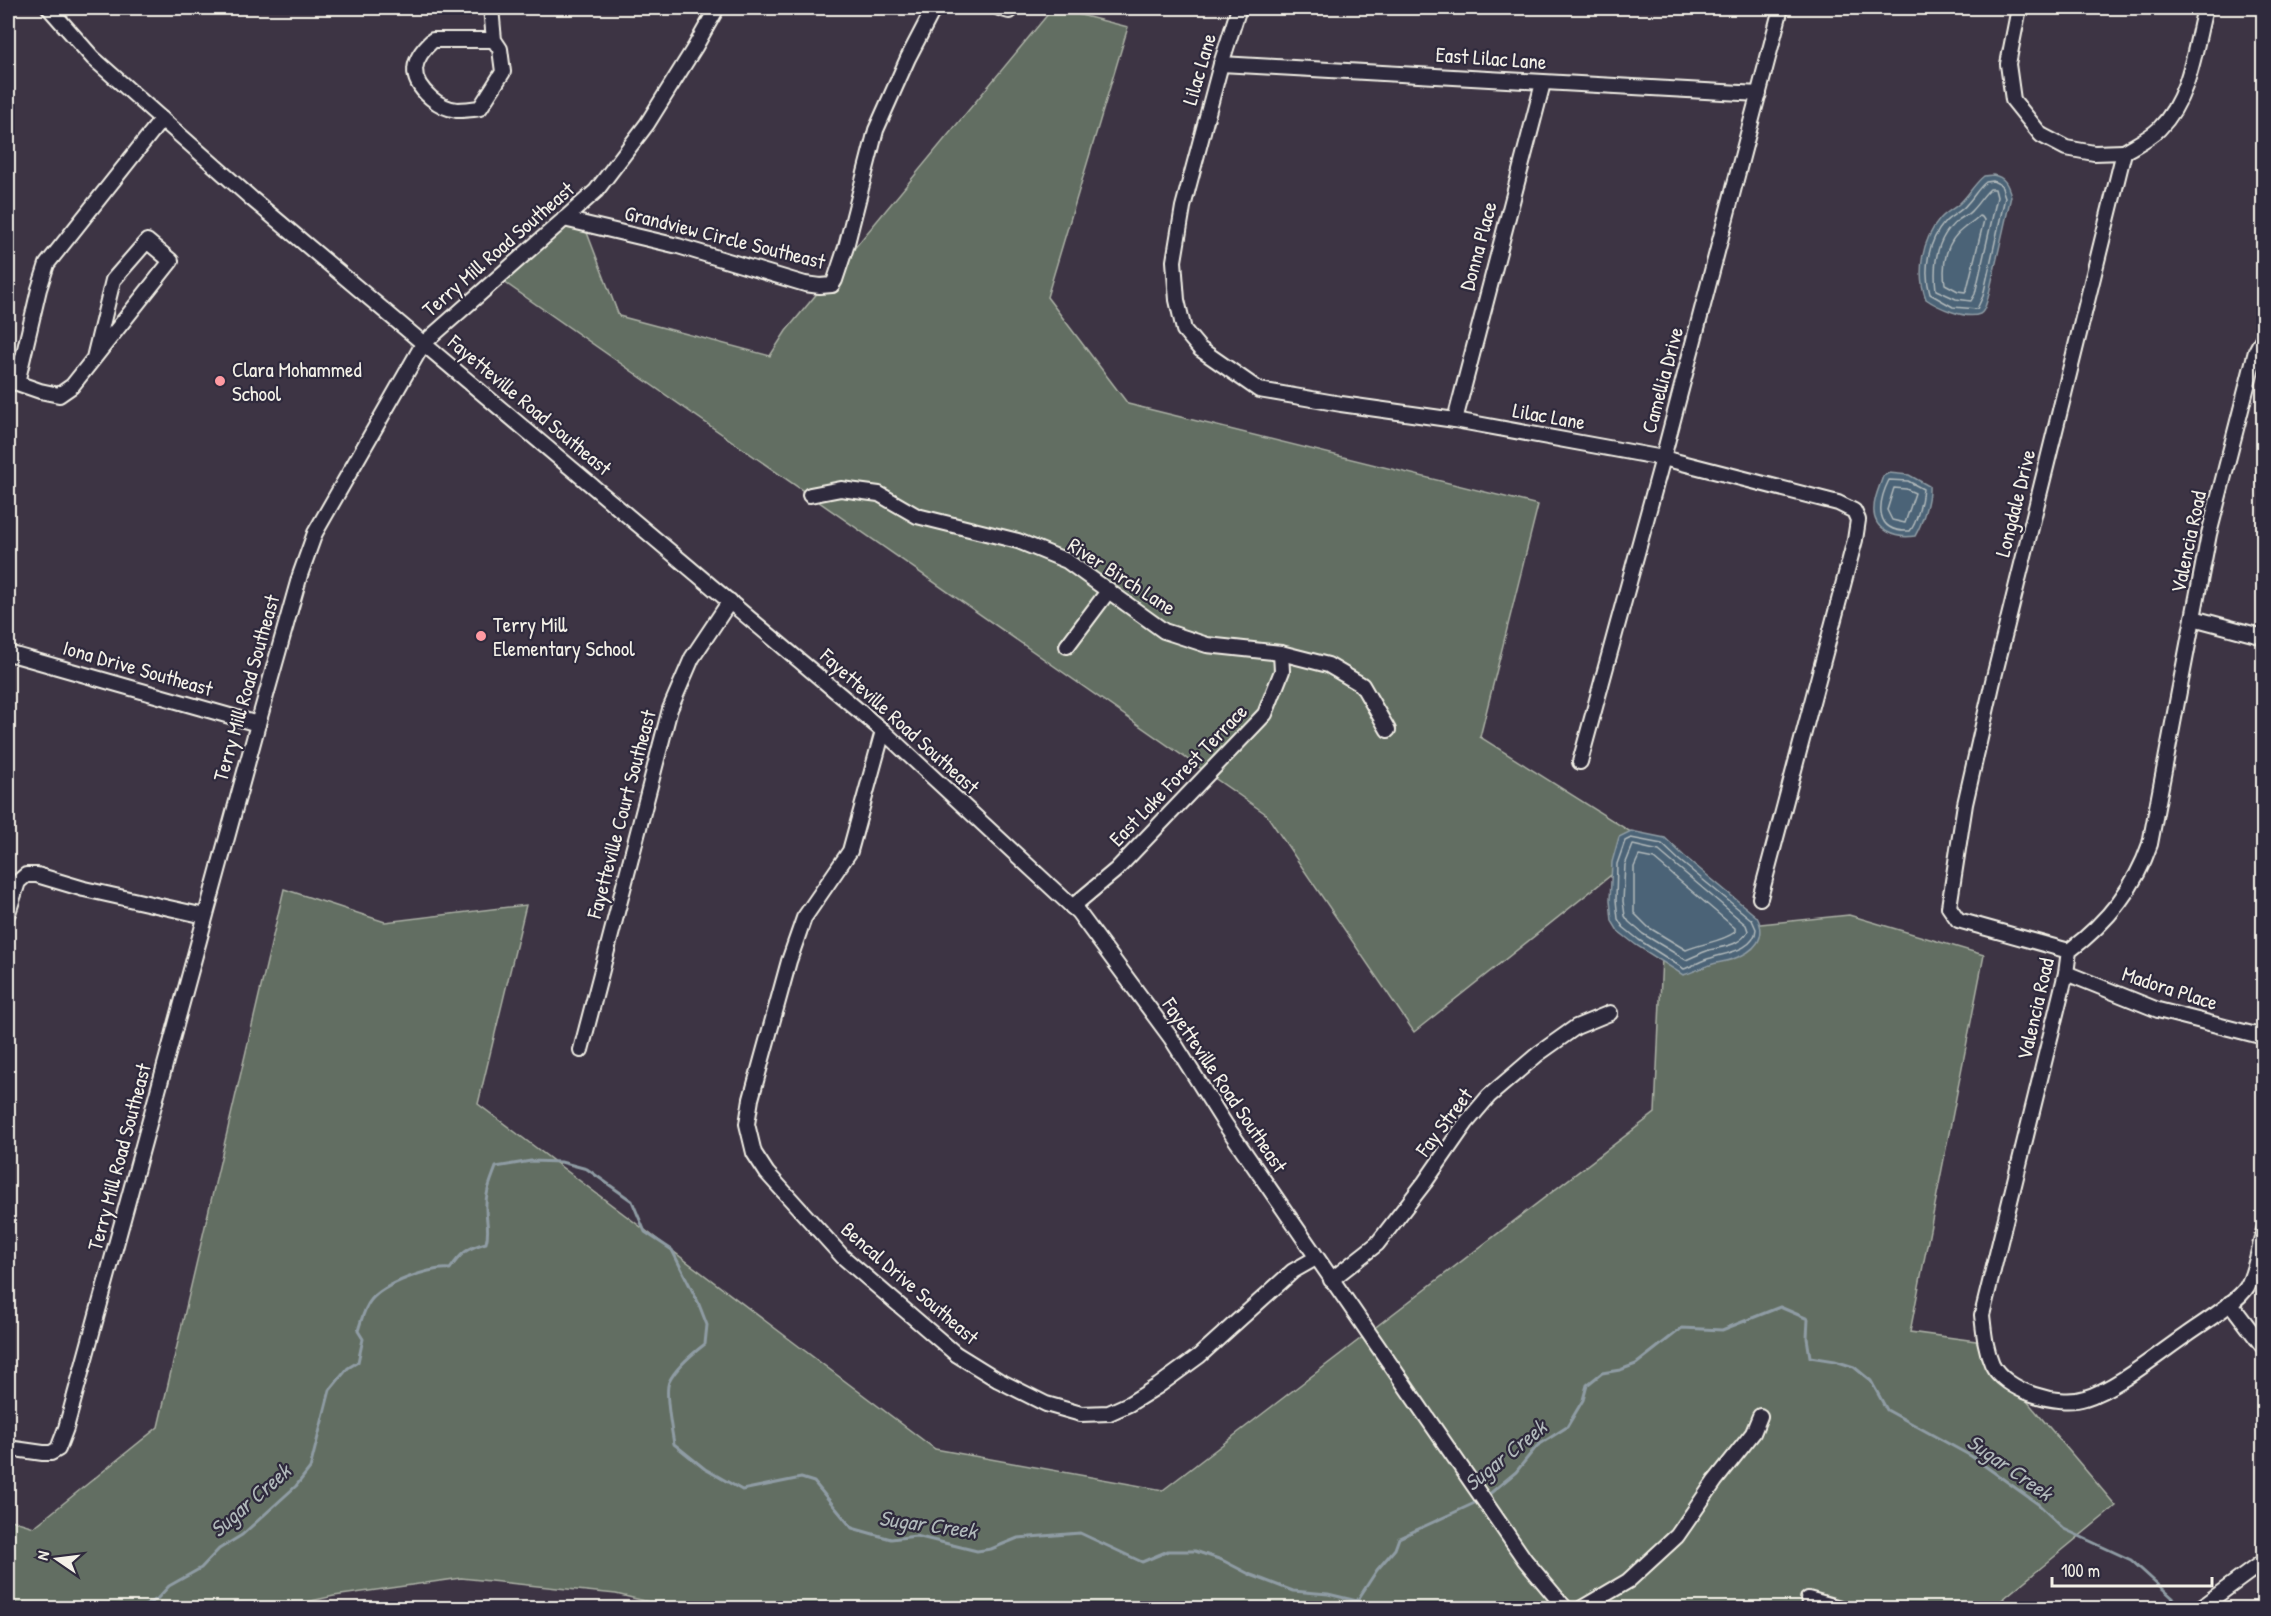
<svg xmlns="http://www.w3.org/2000/svg" width="2271" height="1616" font-family="'Patrick Hand',sans-serif">
	<rect width="100%" height="100%" fill="#3d3444"/>
	<filter id="ink" filterUnits="userSpaceOnUse"><feTurbulence type="fractalNoise" baseFrequency=".0167" numOctaves="2"/><feDisplacementMap in="SourceGraphic" scale="12" xChannelSelector="R" yChannelSelector="G"/><feConvolveMatrix kernelMatrix="1 2 1 2 8 2 1 2 1" color-interpolation-filters="sRGB"/></filter>
	<g filter="url(#ink)">
		<!-- green -->
		<g fill="#626e62" stroke="#abb0a5" stroke-width="1.5">
			<path d="M1053 8 1128 27 1047 297 1128 404 1538 505 1480 737 1650 844 1414 1032 1266 814 494 275 581 217 619 316 770 356 786 331Z"/>
			<path d="M284 889 385 922 526 905 478 1104 935 1449 1163 1490 1655 1113 1663 934 1849 915 1984 955 1910 1332 1976 1341 2116 1506 1992 1608H674L616 1594 461 1578 334 1596 279 1608H8V1519L34 1527 158 1427Z"/>
		</g>
		<!-- water -->
		<g fill="#4c6477" stroke="#8f9ca4" stroke-width="1.5">
			<path d="M1993 175C2005 177 2008 185 2011 196L1988 298C1986 303 1985 312 1980 314 1966 320 1937 307 1926 299 1916 273 1922 240 1940 219 1947 211 1956 208 1962 201 1970 193 1975 183 1984 176Z"/>
			<path d="M1889 473 1909 475 1929 486C1930 500 1922 524 1915 536 1896 539 1872 531 1874 508 1874 497 1880 486 1883 476Z"/>
			<path d="M1631 831 1665 838 1684 856 1757 917C1768 938 1754 952 1733 959 1726 962 1717 962 1710 965 1700 968 1692 973 1683 975L1636 945 1618 931 1612 921 1610 900 1612 862 1619 837Z"/>
		</g>
		<g fill="none" stroke-linecap="round" stroke-linejoin="round">
			<!-- shore -->
			<g stroke="#b1b9bb" stroke-width="1.5">
				<path d="M1993 181 2001 185 2005 197 1983 296 1977 309 1953 307 1930 294C1923 270 1928 241 1945 222 1952 215 1961 212 1967 204 1974 197 1978 188 1986 182Z"/>
				<path d="M1990 189H1995L1997 197 1975 294 1971 301 1956 299 1936 290C1933 264 1936 238 1957 221 1962 217 1968 215 1972 210 1979 203 1983 195 1990 189Z"/>
				<path d="M1979 216 1982 217 1984 220 1967 289 1965 292 1958 291 1945 284C1942 263 1946 241 1964 228 1969 224 1974 221 1979 216Z"/>
				<path d="M1889 480 1908 481 1923 489C1922 500 1917 523 1910 531 1874 533 1877 504 1889 480Z"/>
				<path d="M1894 488 1906 489 1915 493 1905 523 1892 520 1887 510Z"/>
				<path d="M1631 838 1662 844 1680 861 1752 920 1756 929C1755 950 1726 953 1711 958 1702 960 1693 966 1684 969L1639 940 1623 927 1618 919 1616 900 1617 864 1625 841Z"/>
				<path d="M1633 845 1659 851 1746 925 1748 931C1740 946 1724 946 1709 950 1701 953 1693 957 1686 960L1643 934 1629 922 1625 916 1623 901 1625 865Z"/>
				<path d="M1639 856 1654 859 1735 928V932C1722 942 1702 943 1686 950L1648 927 1634 913V867Z"/>
			</g>
			<!-- stream -->
			<g stroke="#8f9ca4" stroke-width="3">
				<path d="M1487 1496 1516 1472 1537 1446 1567 1427 1583 1400 1587 1385 1602 1373 1620 1370 1636 1364 1682 1328 1722 1330 1780 1307 1808 1319 1807 1338 1810 1357 1835 1361 1854 1367 1871 1381 1887 1410 1971 1456 2038 1504 2064 1529 2131 1560 2184 1608"/>
				<path d="M141 1608 157 1599 169 1586 201 1568 219 1549 242 1535 296 1486 310 1468 330 1390 348 1368 358 1362 363 1339 358 1331C361 1321 364 1308 371 1300 384 1284 429 1267 450 1269 461 1253 467 1248 486 1243 490 1230 486 1222 486 1209 485 1193 491 1181 496 1167L531 1161 561 1162 587 1169 632 1201 645 1232 672 1250 698 1302 707 1325 705 1344C692 1354 676 1367 669 1382 664 1393 672 1431 674 1444L705 1469 742 1490 801 1478 814 1482 852 1528 891 1539 916 1536 977 1551 991 1549 1018 1538 1080 1533 1142 1562 1168 1551H1195L1222 1560 1251 1575 1293 1591 1328 1594 1357 1601 1377 1570 1395 1549 1399 1538 1479 1501"/>
			</g>
			<defs>
				<g id="minor">
					<path d="M49 8 93 58 252 199 883 731 1078 912 1171 1038 1225 1124 1525 1560 1565 1608"/>
					<path d="M491 8 494 40 500 49 503 72 480 108C473 109 464 110 457 110 448 109 438 104 431 98 408 78 411 60 433 40H494"/>
					<path d="M999 8 1009 11 1010 8"/>
					<path d="M1239 8 1221 64 1183 207 1174 261 1177 300 1184 330 1200 349 1259 390 1341 404 1455 420 1663 458 1838 503 1854 511 1858 520 1855 540 1760 898"/>
					<path d="M2019 8 2008 64 2013 100 2041 135 2066 148 2094 153 2124 152"/>
					<path d="M1221 64 1759 94"/>
					<path d="M564 219 678 246 805 284 820 286 832 285 835 280 846 247 876 130 908 58 934 8"/>
					<path d="M2264 336 2256 351 2209 534 2150 844C2135 888 2105 924 2069 951L2066 973 1982 1315C1984 1332 1985 1348 1992 1364 2005 1391 2058 1407 2085 1398 2116 1389 2158 1354 2186 1335 2201 1324 2238 1302 2247 1287 2256 1271 2259 1248 2264 1230"/>
					<path d="M8 381 17 383 39 289 47 264 162 119"/>
					<path d="M17 383 40 391 59 395 72 386 171 261 147 241 113 280 94 358"/>
					<path d="M1455 420 1543 83"/>
					<path d="M810 495 841 489 879 494 917 516 1018 541 1067 561 1164 631 1207 645 1281 653 1328 665 1362 685 1388 730"/>
					<path d="M2193 618 2264 637"/>
					<path d="M1067 646 1109 590"/>
					<path d="M8 653 258 724"/>
					<path d="M883 731 850 851 804 918 789 961 751 1099 747 1124 754 1153 767 1173 843 1257 956 1354 998 1380 1046 1404 1081 1414 1109 1413 1129 1404 1158 1386 1199 1356 1293 1271 1316 1258"/>
					<path d="M1580 762 1663 458 1781 8"/>
					<path d="M1072 907 1116 870 1265 714 1282 671 1281 653"/>
					<path d="M8 913 18 882 26 875H37L84 889 205 916"/>
					<path d="M2069 951 1958 920 1949 907 1965 804 1993 681 2124 152C2135 145 2150 138 2159 129 2190 98 2195 48 2205 8"/>
					<path d="M2066 973 2158 1010 2264 1037"/>
					<path d="M581 1050 670 709 692 658 730 601"/>
					<path d="M1331 1280 1377 1244 1425 1182 1466 1123 1489 1096 1538 1054 1576 1027 1610 1013"/>
					<path d="M2230 1303 2264 1348"/>
					<path d="M8 1448 43 1453H51L58 1449 66 1428 258 724 300 575 315 533 423 344 596 191 647 124 695 47 717 8"/>
					<path d="M1808 1599 1840 1608"/>
					<path d="M1582 1608 1628 1581 1677 1536 1715 1481 1753 1433 1760 1416"/>
					<path d="M2200 1608 2264 1561"/>
				</g>
			</defs>
			<!-- minor casing -->
			<use href="#minor" stroke="#f4f1e8" stroke-width="18"/>
			<!-- minor -->
			<use href="#minor" stroke="#2f2a3d" stroke-width="14"/>
		</g>
	</g>
	<!-- markers -->
	<g fill="#ff9aa2" stroke="#2f2a3d" stroke-width="2">
		<circle cx="220" cy="381" r="6"/>
		<circle cx="481" cy="636" r="6"/>
	</g>
	<g text-anchor="middle" dominant-baseline="central" stroke-width="4.5" stroke-linejoin="round" paint-order="stroke">
		<!-- street labels -->
		<g font-size="21" fill="#f4f1e8" stroke="#2f2a3d">
			<text transform="translate(1491 58) rotate(4)">East Lilac Lane</text>
			<text transform="translate(1199 69) rotate(-74)">Lilac Lane</text>
			<text transform="translate(725 237) rotate(14)">Grandview Circle Southeast</text>
			<text transform="translate(1478 246) rotate(-75)">Donna Place</text>
			<text transform="translate(498 249) rotate(-41)">Terry Mill Road Southeast</text>
			<text transform="translate(1662 380) rotate(-75)">Camellia Drive</text>
			<text transform="translate(530 405) rotate(40)">Fayetteville Road Southeast</text>
			<text transform="translate(1549 416) rotate(10)">Lilac Lane</text>
			<text transform="translate(2015 503) rotate(-76)">Longdale Drive</text>
			<text transform="translate(2188 542) rotate(-78)">Valencia Road</text>
			<text transform="translate(1122 576) rotate(33)">River Birch Lane</text>
			<text transform="translate(138 668) rotate(16)">Iona Drive Southeast</text>
			<text transform="translate(246 688) rotate(-74)">Terry Mill Road Southeast</text>
			<text transform="translate(900 721) rotate(42)">Fayetteville Road Southeast</text>
			<text transform="translate(1178 775) rotate(-46)">East Lake Forest Terrace</text>
			<text transform="translate(621 814) rotate(-75)">Fayetteville Court Southeast</text>
			<text transform="translate(2170 988) rotate(18)">Madora Place</text>
			<text transform="translate(2035 1009) rotate(-77)">Valencia Road</text>
			<text transform="translate(1225 1085) rotate(56)">Fayetteville Road Southeast</text>
			<text transform="translate(1444 1122) rotate(-53)">Fay Street</text>
			<text transform="translate(119 1157) rotate(-75)">Terry Mill Road Southeast</text>
			<text transform="translate(910 1283) rotate(41)">Bencal Drive Southeast</text>
		</g>
		<!-- poi labels -->
		<g font-size="21" fill="#f4f1e8" stroke="#2f2a3d" text-anchor="start">
			<text x="232" y="369">Clara Mohammed<tspan x="232" dy="24">School</tspan></text>
			<text x="493" y="624">Terry Mill<tspan x="493" dy="24">Elementary School</tspan></text>
		</g>
		<!-- water labels -->
		<g font-size="22" font-style="italic" fill="#b1b9bb" stroke="#2f2a3d">
			<text transform="translate(1505 1455) rotate(-39)">Sugar Creek</text>
			<text transform="translate(2010 1467) rotate(35)">Sugar Creek</text>
			<text transform="translate(250 1500) rotate(-41)">Sugar Creek</text>
			<text transform="translate(928 1524) rotate(8)">Sugar Creek</text>
		</g>
	</g>
	<!-- margin -->
	<rect width="2271" height="1616" fill="none" stroke="#2f2a3d" stroke-width="30"/>
	<rect x="15" y="15" width="2241" height="1586" fill="none" stroke="#f4f1e8" stroke-width="2" filter="url(#ink)"/>
	<!-- north arrow -->
	<g transform="translate(57 1559) rotate(284)" stroke="#2f2a3d" stroke-width="4.5" paint-order="stroke">
	<path d="M0-4.5L10 22L0 15L-10 22Z" fill="#f4f1e8"/>
	<text y="-9" font-size="16" font-weight="bold" text-anchor="middle" fill="#f4f1e8">N</text>
	</g>
	<!-- scale -->
	<path d="M2052 1577v9h160v-9" fill="none" stroke="#f4f1e8" stroke-width="3"/>
	<text x="2061" y="1577" font-size="18" fill="#f4f1e8" stroke="#2f2a3d" stroke-width="4.5" paint-order="stroke">100 m</text>
</svg>
